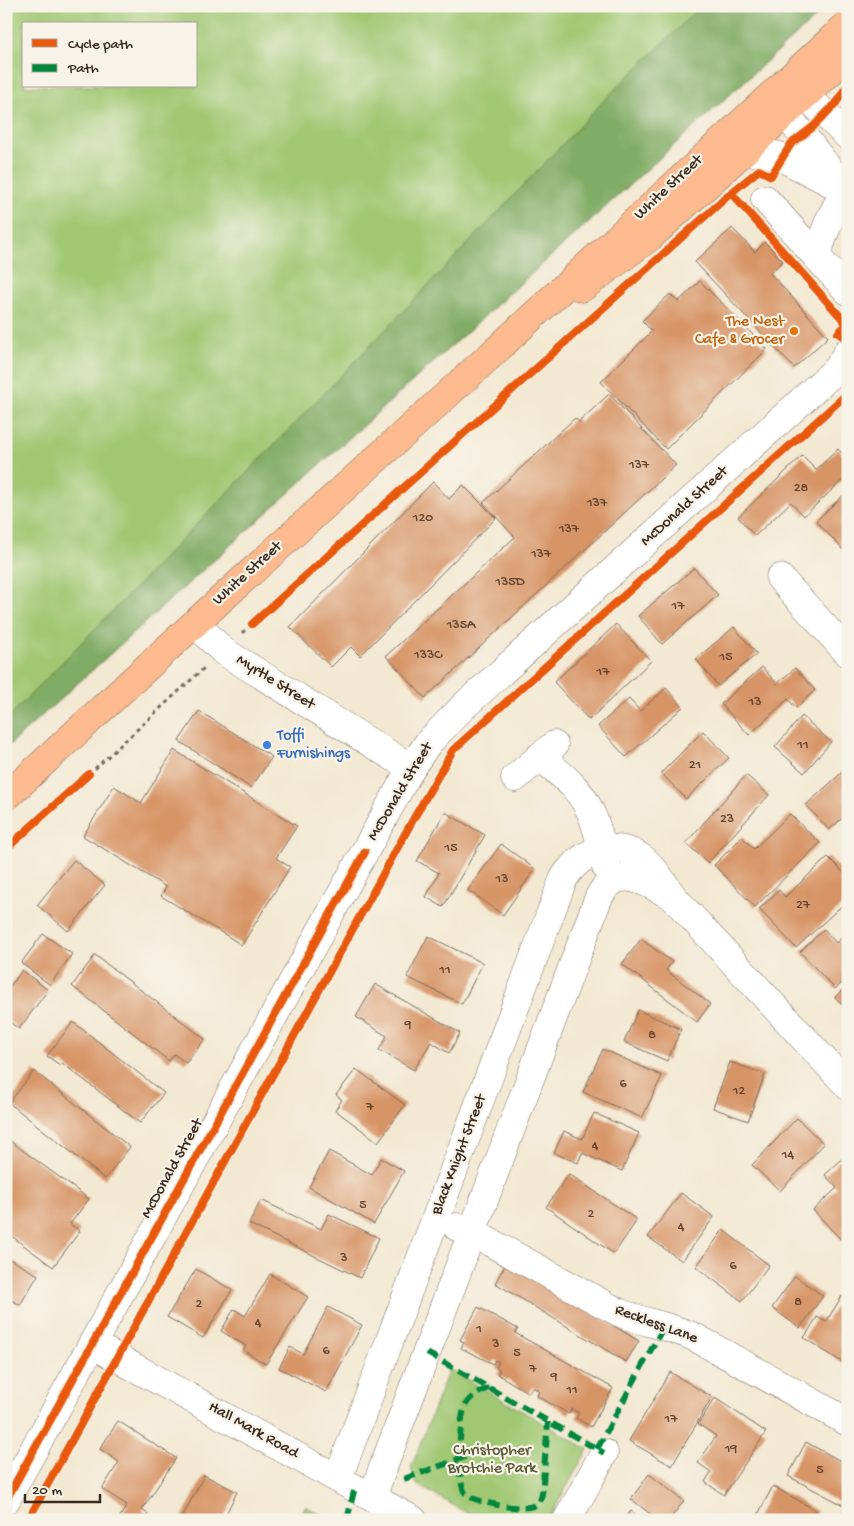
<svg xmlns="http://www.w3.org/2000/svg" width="854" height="1526" font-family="'Gochi Hand',sans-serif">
	<rect width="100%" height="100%" fill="#f7f3e8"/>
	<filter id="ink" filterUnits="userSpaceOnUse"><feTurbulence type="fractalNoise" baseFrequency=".02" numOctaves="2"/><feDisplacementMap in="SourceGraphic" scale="10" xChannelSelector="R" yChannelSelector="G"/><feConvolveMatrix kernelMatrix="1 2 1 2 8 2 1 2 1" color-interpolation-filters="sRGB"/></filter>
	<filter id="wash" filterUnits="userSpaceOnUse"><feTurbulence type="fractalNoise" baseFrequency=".0096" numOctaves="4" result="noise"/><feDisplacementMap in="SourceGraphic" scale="20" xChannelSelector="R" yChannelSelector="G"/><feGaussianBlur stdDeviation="1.12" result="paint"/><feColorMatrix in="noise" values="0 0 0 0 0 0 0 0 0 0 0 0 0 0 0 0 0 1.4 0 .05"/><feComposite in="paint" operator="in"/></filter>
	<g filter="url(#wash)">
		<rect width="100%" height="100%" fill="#f3e8d1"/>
		<!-- green -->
		<g fill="#a0c873" stroke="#6e7948" fill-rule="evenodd">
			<path d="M6 6H828L6 748ZM24 24H196V86H24Z"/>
			<path d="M449 1369 588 1449 548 1520H479L416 1484 411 1468Z"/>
			<path d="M305 1506 331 1520H300Z"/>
		</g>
		<!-- forest -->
		<path fill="#80ac65" stroke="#5e6b42" d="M700 6H828L6 748V720C203 518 400 317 593 112 627 75 666 43 700 6Z"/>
		<g id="blocks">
			<!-- building -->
			<g fill="#d79466">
				<path d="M732 228 755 252 765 242 783 261 770 273 828 337 794 368 695 262Z"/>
				<path d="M700 281 767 349 666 449 601 382 652 331 642 321 670 294 678 302Z"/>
				<path d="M609 394 676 465 425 698 386 656 515 537 483 503 575 418 579 422Z"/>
				<path d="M838 449 848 460V475L804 516 791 502 755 536 738 517 802 456 816 470Z"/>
				<path d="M433 482 449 499 463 485 496 518 360 656 351 647 331 667 290 627Z"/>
				<path d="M848 491V555L816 521Z"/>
				<path d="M694 568 718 595 662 644 638 616Z"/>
				<path d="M616 624 651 661 589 720 554 682Z"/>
				<path d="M734 627 757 654 718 686 696 659Z"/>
				<path d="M762 667 777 684 795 668 815 690 796 708 788 699 749 735 721 704Z"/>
				<path d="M666 688 683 707 626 757 598 726 629 699 640 711Z"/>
				<path d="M199 711 272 757 251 788 179 741Z"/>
				<path d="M802 716 831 742 804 773 775 747Z"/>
				<path d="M703 731 729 758 686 799 661 773Z"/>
				<path d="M174 750 297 826 276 858 290 867 242 945 161 896 166 887 83 836 114 786 141 803Z"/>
				<path d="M848 767V813L829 830 806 805Z"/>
				<path d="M746 775 769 795 708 863 686 843Z"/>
				<path d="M445 812 485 835 443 907 426 897 439 873 417 861Z"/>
				<path d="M790 814 820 843 755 907 714 865 742 837 754 849Z"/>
				<path d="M501 844 535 869 503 915 468 890Z"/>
				<path d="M828 857 848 877V900L796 948 759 909 779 890 785 897Z"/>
				<path d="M74 860 105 885 68 931 37 905Z"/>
				<path d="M824 929 836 943 848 932V978L835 989 800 952Z"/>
				<path d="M43 934 72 954 50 985 21 963Z"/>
				<path d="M428 936 483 963 462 1004 407 977Z"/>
				<path d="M641 939 672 962 666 970 710 1004 697 1022 622 964Z"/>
				<path d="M95 955 205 1039 186 1063 174 1054 169 1061 72 986Z"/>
				<path d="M22 970 48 990 19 1029 6 1019V992Z"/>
				<path d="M375 984 460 1033 449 1053 431 1042 414 1070 379 1050 387 1036 356 1017Z"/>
				<path d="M848 984V1011L835 997Z"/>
				<path d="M638 1010 681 1029 667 1061 624 1042Z"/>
				<path d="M73 1022 164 1093 140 1123 62 1063 60 1065 47 1056Z"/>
				<path d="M603 1049 662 1076 642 1118 583 1092Z"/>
				<path d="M730 1062 765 1074 748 1121 713 1108Z"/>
				<path d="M356 1069 405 1105 378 1142 335 1110 342 1100 336 1095Z"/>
				<path d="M34 1071 130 1147 105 1179 9 1103Z"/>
				<path d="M594 1113 639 1133 622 1171 582 1153 578 1163 554 1153 564 1131 582 1139Z"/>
				<path d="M797 1118 824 1144 780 1191 752 1165Z"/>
				<path d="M6 1138 89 1199 70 1224 80 1231 53 1267 6 1232Z"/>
				<path d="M329 1151 372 1175 381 1158 404 1171 374 1224 309 1187Z"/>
				<path d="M843 1158 848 1163V1244L846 1245 813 1210 837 1188 825 1175Z"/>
				<path d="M569 1174 637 1220 614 1254 546 1207Z"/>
				<path d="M681 1193 714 1217 682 1261 648 1237Z"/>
				<path d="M261 1200 321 1229 329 1214 379 1238 360 1278 249 1224Z"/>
				<path d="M723 1230 769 1265 742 1301 696 1267Z"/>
				<path d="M6 1257 38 1275 20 1305 6 1297Z"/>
				<path d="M507 1262 639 1341 626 1362 495 1283Z"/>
				<path d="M196 1269 232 1290 203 1338 167 1317Z"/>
				<path d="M270 1274 308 1297 266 1364 243 1350 246 1346 221 1331 234 1309 245 1316Z"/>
				<path d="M795 1276 823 1296 800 1328 772 1308Z"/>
				<path d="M842 1296 848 1300V1366L804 1338 817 1317 826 1322Z"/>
				<path d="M328 1307 362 1325 326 1392 279 1368 290 1347 303 1354Z"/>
				<path d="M478 1307 518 1329 515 1333 613 1388 591 1427 576 1418 579 1413 571 1409 569 1414 537 1396 539 1391 536 1389 532 1387 529 1393 497 1374 500 1370 496 1368 499 1362 495 1360 493 1364 461 1348 464 1342 460 1340Z"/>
				<path d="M670 1372 712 1397 672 1466 629 1441Z"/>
				<path d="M715 1398 766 1432 724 1495 705 1482 711 1472 698 1463 716 1436 698 1424Z"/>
				<path d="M118 1421 176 1458 142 1510 148 1514 144 1520H118L127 1505 102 1489 119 1462 100 1449Z"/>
				<path d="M806 1442 848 1465 847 1507 788 1476Z"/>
				<path d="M649 1474 684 1501 669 1520H658L631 1499Z"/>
				<path d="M204 1475 237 1492 223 1520H181Z"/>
				<path d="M773 1486 817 1511 812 1520H755Z"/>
				<path d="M631 1511 643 1520H624Z"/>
				<path d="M242 1514 253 1520H239Z"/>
			</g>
		</g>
	</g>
	<g filter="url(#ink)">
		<use href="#blocks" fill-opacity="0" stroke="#7b6c5d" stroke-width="1"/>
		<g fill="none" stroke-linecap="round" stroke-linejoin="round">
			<defs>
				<g id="minor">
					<path d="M783 87 805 95 848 136"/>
					<path d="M781 91 785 113 841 184"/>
					<path d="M743 151 766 153 779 156 845 190 829 221 816 256 848 291"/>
					<path d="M765 199 816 256"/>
					<path d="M780 578 848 653"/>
					<path d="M195 623 223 651 411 768"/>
					<path d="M540 756C557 772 578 786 588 807 598 825 601 847 606 867"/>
					<path d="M515 778 554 745"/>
					<path d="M457 1227 473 1233 618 1312C644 1323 672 1326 698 1339L848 1422"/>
					<path d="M92 1344 413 1520"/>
					<path d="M338 1478 563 880C579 851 615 838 643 859 656 869 665 886 675 899L848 1086"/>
					<path d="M372 1497 598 899C615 864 642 879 668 894"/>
					<path d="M6 1500 411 768 428 743 464 706 838 368 848 351"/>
					<path d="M567 1520 604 1453"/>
				</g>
				<g id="major">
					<path d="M582 288 650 237 848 56"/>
					<path d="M6 797 195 623 492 354 848 24"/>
				</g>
			</defs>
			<!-- minor casing -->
			<use href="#minor" stroke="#7b6c5d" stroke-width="29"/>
			<!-- major casing -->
			<use href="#major" stroke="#7b6c5d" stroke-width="29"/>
			<!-- path -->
			<g stroke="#7b6c5d" stroke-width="3" stroke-dasharray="4 4" stroke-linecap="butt">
				<path d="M242 633 252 624"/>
				<path d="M89 774 204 668"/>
			</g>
			<!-- minor -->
			<use href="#minor" stroke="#fff" stroke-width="28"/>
			<!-- major -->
			<use href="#major" stroke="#fcba8e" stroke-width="28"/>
			<!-- quiet -->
			<g stroke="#00873e" stroke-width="6" stroke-dasharray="12 6" stroke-linecap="butt">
				<path d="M427 1353 604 1453"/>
				<path d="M489 1388C479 1392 470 1396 465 1406 459 1420 456 1484 466 1494 476 1503 521 1511 533 1506 539 1503 541 1500 542 1494L548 1422"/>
				<path d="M597 1449 664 1326"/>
				<path d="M404 1479 465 1457"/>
				<path d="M347 1520 355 1487"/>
			</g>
			<defs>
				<g id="cycleway">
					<path d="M731 193 759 170 771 176 791 144 813 127 836 103 846 87 848 88"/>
					<path d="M252 624 731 193 847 324 838 333 848 340"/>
					<path d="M6 849 89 774"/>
					<path d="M6 1500 365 852"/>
					<path d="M28 1520 410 825 453 750 848 393"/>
				</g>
			</defs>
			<!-- cycleway casing -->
			<use href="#cycleway" stroke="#f7f3e8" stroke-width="11"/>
			<!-- cycleway -->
			<use href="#cycleway" stroke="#e8590c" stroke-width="8"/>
		</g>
	</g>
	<!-- markers -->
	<circle fill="#e8710a" stroke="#f7f3e8" stroke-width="2" cx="794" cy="331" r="5"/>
	<circle fill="#3f7fe0" stroke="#f7f3e8" stroke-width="2" cx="267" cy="745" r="5"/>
	<g text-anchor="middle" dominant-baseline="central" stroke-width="4.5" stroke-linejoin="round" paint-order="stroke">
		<!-- number labels -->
		<g font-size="14" fill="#624430">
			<text x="639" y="465">137</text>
			<text x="801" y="488">28</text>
			<text x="597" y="503">137</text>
			<text x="423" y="518">120</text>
			<text x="569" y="529">137</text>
			<text x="541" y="554">137</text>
			<text x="510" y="582">135D</text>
			<text x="678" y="606">17</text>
			<text x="461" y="625">135A</text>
			<text x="428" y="655">133C</text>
			<text x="726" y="657">15</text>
			<text x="603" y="672">17</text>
			<text x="755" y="702">13</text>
			<text x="803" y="745">11</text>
			<text x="695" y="765">21</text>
			<text x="727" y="819">23</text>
			<text x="451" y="848">15</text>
			<text x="502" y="879">13</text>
			<text x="803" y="905">27</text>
			<text x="445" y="970">11</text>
			<text x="408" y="1025">9</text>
			<text x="652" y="1035">8</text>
			<text x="623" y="1084">6</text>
			<text x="739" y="1091">12</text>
			<text x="370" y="1107">7</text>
			<text x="595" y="1146">4</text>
			<text x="788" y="1155">14</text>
			<text x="363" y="1205">5</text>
			<text x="591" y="1214">2</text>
			<text x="681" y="1227">4</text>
			<text x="344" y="1258">3</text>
			<text x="733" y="1266">6</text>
			<text x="798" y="1302">8</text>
			<text x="199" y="1304">2</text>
			<text x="258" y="1323">4</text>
			<text x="479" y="1329">1</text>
			<text x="496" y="1344">3</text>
			<text x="326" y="1351">6</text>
			<text x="517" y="1353">5</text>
			<text x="533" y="1369">7</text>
			<text x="554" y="1377">9</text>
			<text x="572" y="1390">11</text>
			<text x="671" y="1419">17</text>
			<text x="731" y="1449">19</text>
			<text x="820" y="1470">5</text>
		</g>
		<!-- street labels -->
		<g font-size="16" fill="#3b2a1e" stroke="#f7f3e8">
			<text transform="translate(669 188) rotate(-43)">White Street</text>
			<text transform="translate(685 507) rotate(-42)">McDonald Street</text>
			<text transform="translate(248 574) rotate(-42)">White Street</text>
			<text transform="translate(275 683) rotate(32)">Myrtle Street</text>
			<text transform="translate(401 792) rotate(-59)">McDonald Street</text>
			<text transform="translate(460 1155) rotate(-69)">Black Knight Street</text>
			<text transform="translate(173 1169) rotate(-61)">McDonald Street</text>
			<text transform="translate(656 1325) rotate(20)">Reckless Lane</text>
			<text transform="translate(253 1431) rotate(29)">Hall Mark Road</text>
		</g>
		<!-- food labels -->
		<g font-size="16" fill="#c56008" stroke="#f7f3e8" text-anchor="end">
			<text x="784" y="322">The Nest<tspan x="784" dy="18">Cafe &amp; Grocer</tspan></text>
		</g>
		<!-- shop labels -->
		<g font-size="16" fill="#366cbe" stroke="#f7f3e8" text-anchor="start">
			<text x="277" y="736">Toffi<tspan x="277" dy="18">Furnishings</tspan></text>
		</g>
		<!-- park labels -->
		<g font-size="16" fill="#595938" stroke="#f7f3e8">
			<text x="492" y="1451">Christopher<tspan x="492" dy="18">Brotchie Park</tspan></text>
		</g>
	</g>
	<!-- margin -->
	<rect width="854" height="1526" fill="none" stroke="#f7f3e8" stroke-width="25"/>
	<!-- legend -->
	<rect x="22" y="22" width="175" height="65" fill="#f7f3e8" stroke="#aca397"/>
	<rect x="32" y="39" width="25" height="8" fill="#e8590c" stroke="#aca397"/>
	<text x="68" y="48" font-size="15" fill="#3b2a1e">Cycle path</text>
	<rect x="32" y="64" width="25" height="8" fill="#00873e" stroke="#aca397"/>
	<text x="68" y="72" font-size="15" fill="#3b2a1e">Path</text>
	<!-- scale -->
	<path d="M25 1494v8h75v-8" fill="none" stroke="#3b2a1e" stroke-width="2.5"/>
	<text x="32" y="1494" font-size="15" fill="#3b2a1e" stroke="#f7f3e8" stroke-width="4" paint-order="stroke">20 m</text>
</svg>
